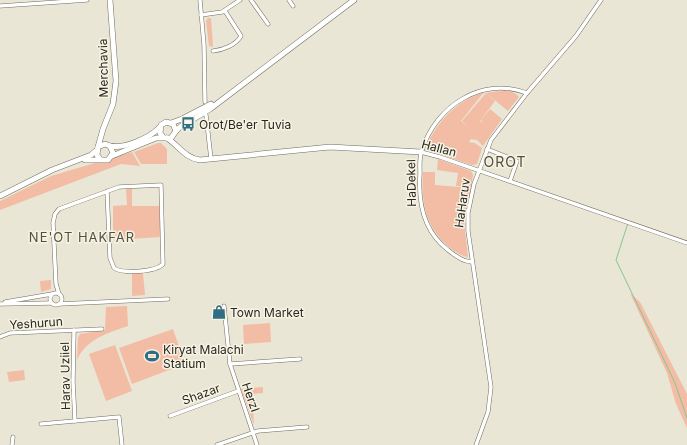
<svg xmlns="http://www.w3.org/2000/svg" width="687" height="445" font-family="Inter,sans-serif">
	<rect width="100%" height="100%" fill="#e9e6d6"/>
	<!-- green -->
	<g fill="#f2bda4">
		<path d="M208 18H211L213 47 209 46 206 21Z"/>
		<path d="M505 90 515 93 519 97 508 111 486 93Z"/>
		<path d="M484 92 461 121 470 129 462 121 486 93 495 101 480 121 483 123 481 120 490 109 502 119 483 146 477 140 471 139 469 142 475 143 482 148 477 164 472 165 427 150C426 144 429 140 432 135 444 114 461 100 484 92Z"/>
		<path d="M158 143H161L167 149V164H141L134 152Z"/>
		<path d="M132 152 140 166 121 164 0 210V201L51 176Z"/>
		<path d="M438 159 471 171 473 175 471 187 456 186 458 173 437 170Z"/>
		<path d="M423 172H435V185L471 188 464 222 468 257C461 256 454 251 449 247 425 227 421 201 423 172Z"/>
		<path d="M126 189H132V206H159L161 237 113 240V206L127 205Z"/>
		<path d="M132 273H143L145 295 132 296Z"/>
		<path d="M51 280V289L41 292 40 281Z"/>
		<path d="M630 293 640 302 687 394V428L676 404 667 373Z"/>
		<path d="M127 306 128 326C108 333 86 339 77 360L78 338 80 334 105 330 106 307Z"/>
		<path d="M270 323 271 342 244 344 243 325Z"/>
		<path d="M173 329 185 364 132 384 119 348Z"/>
		<path d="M115 345 132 391 106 401 89 354Z"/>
		<path d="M24 370 25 380 9 382 7 372Z"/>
		<path d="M263 387V393L252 394 254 425 241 389Z"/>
	</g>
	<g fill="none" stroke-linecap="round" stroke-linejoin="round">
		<!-- stream -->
		<path stroke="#8ac494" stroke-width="1" d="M628 223 616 260 675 383 687 418"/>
		<defs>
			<g id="street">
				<path d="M200 0 204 45 205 102"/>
				<path d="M251 0 268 24"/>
				<path d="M289 0 293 6"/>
				<path d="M0 6 87 0"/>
				<path d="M201 15 222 12 240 0"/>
				<path d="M213 51C223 50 236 45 241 36L225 11"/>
				<path d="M206 115 211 159"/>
				<path d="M487 149 517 161 510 181"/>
				<path d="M421 152 440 157 687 243"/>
				<path d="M472 262C464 262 454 255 448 250 423 231 418 203 420 174 420 166 419 157 422 150 436 106 482 76 527 93"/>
				<circle cx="56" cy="299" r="6"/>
				<path d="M59 294 56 284 53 223 55 214 59 209 119 187 161 185 163 264C156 272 123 274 114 268L110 258 107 191"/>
				<path d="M5 302 52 294"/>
				<path d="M0 304 52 303"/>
				<path d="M59 304 168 299"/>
				<path d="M224 306 230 364 257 445"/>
				<path d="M74 330 73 382 75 421"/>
				<path d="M0 337 10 333 102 329"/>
				<path d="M230 364 300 359"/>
				<path d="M170 416 238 391"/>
				<path d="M41 424 119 417 122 445"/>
				<path d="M12 445 13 437"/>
				<path d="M217 445 258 431 307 427"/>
				<path d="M476 445 488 412 491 387 468 231V213L474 184 491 140 527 93 576 36 601 0"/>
			</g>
			<g id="secondary">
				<path d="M171 123 182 119 211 104"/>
				<path d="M176 131 180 127 210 109 354 0"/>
				<path d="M167 138C179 146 185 158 200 160L330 147 421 152"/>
				<path d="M110 146C124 149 150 138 160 127"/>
				<path d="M98 147 103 129 113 104 116 81 110 0"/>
				<path d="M112 156 156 138H171L176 131 173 124 166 122 161 125 160 133 163 137"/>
				<path d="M85 160H108L113 153 110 146 105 144 98 147 97 155 100 159"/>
				<path d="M0 196 52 170 91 155 97 150"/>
			</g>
		</defs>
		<!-- street casing -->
		<use href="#street" stroke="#6f6c5e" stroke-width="4.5"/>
		<!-- secondary casing -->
		<use href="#secondary" stroke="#6f6c5e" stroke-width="6"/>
		<!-- street -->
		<use href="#street" stroke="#fff" stroke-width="3.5"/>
		<!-- secondary -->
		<use href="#secondary" stroke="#fff" stroke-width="5"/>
	</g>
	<!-- icons -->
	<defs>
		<symbol id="bus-bare" viewBox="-9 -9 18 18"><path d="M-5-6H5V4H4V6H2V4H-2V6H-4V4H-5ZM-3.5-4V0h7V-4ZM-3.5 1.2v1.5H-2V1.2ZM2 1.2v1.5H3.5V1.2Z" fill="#316d85" stroke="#f7f3e3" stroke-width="2.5" paint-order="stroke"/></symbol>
		<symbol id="shop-bare" viewBox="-9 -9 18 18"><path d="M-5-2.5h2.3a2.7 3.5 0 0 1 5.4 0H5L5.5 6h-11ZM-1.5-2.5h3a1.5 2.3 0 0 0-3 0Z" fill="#316d85" stroke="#f7f3e3" stroke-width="2.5" paint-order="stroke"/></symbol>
		<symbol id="stadium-bare" viewBox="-9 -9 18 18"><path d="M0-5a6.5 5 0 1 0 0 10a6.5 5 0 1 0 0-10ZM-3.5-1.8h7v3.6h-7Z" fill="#316d85" stroke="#f7f3e3" stroke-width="2.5" paint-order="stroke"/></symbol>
	</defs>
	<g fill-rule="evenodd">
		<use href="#bus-bare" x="178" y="114" width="20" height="20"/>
		<use href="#shop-bare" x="209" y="302" width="20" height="20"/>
		<use href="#stadium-bare" x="142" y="346" width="20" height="20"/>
	</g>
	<g text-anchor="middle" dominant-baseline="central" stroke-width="3" stroke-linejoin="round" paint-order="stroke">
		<!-- street labels -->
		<g font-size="12" fill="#282721" stroke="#f7f3e3">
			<text transform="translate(103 68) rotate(-91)">Merchavia</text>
			<text transform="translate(439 148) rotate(15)">HaIlan</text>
			<text transform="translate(411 183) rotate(-91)">HaDekel</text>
			<text transform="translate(462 203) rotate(-82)">HaHaruv</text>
			<text transform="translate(36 323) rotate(-4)">Yeshurun</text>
			<text transform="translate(65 376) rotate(-91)">Harav Uziiel</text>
			<text transform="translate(201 394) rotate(-20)">Shazar</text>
			<text transform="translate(251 397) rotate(71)">Herzl</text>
		</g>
		<!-- poi labels -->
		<g font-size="12" fill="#282721" stroke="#f7f3e3" text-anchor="start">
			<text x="199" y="124">Orot/Be'er Tuvia</text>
			<text x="230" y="312">Town Market</text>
			<text x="163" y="349">Kiryat Malachi<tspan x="163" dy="14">Statium</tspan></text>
		</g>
		<!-- neighbourhood labels -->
		<g font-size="13" letter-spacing="1" fill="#535043" stroke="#f7f3e3">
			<text x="82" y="237">NE'OT HAKFAR</text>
		</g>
		<!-- quarter labels -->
		<g font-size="14" letter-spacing="1" fill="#535043" stroke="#f7f3e3">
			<text x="505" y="161">OROT</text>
		</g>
	</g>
</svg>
